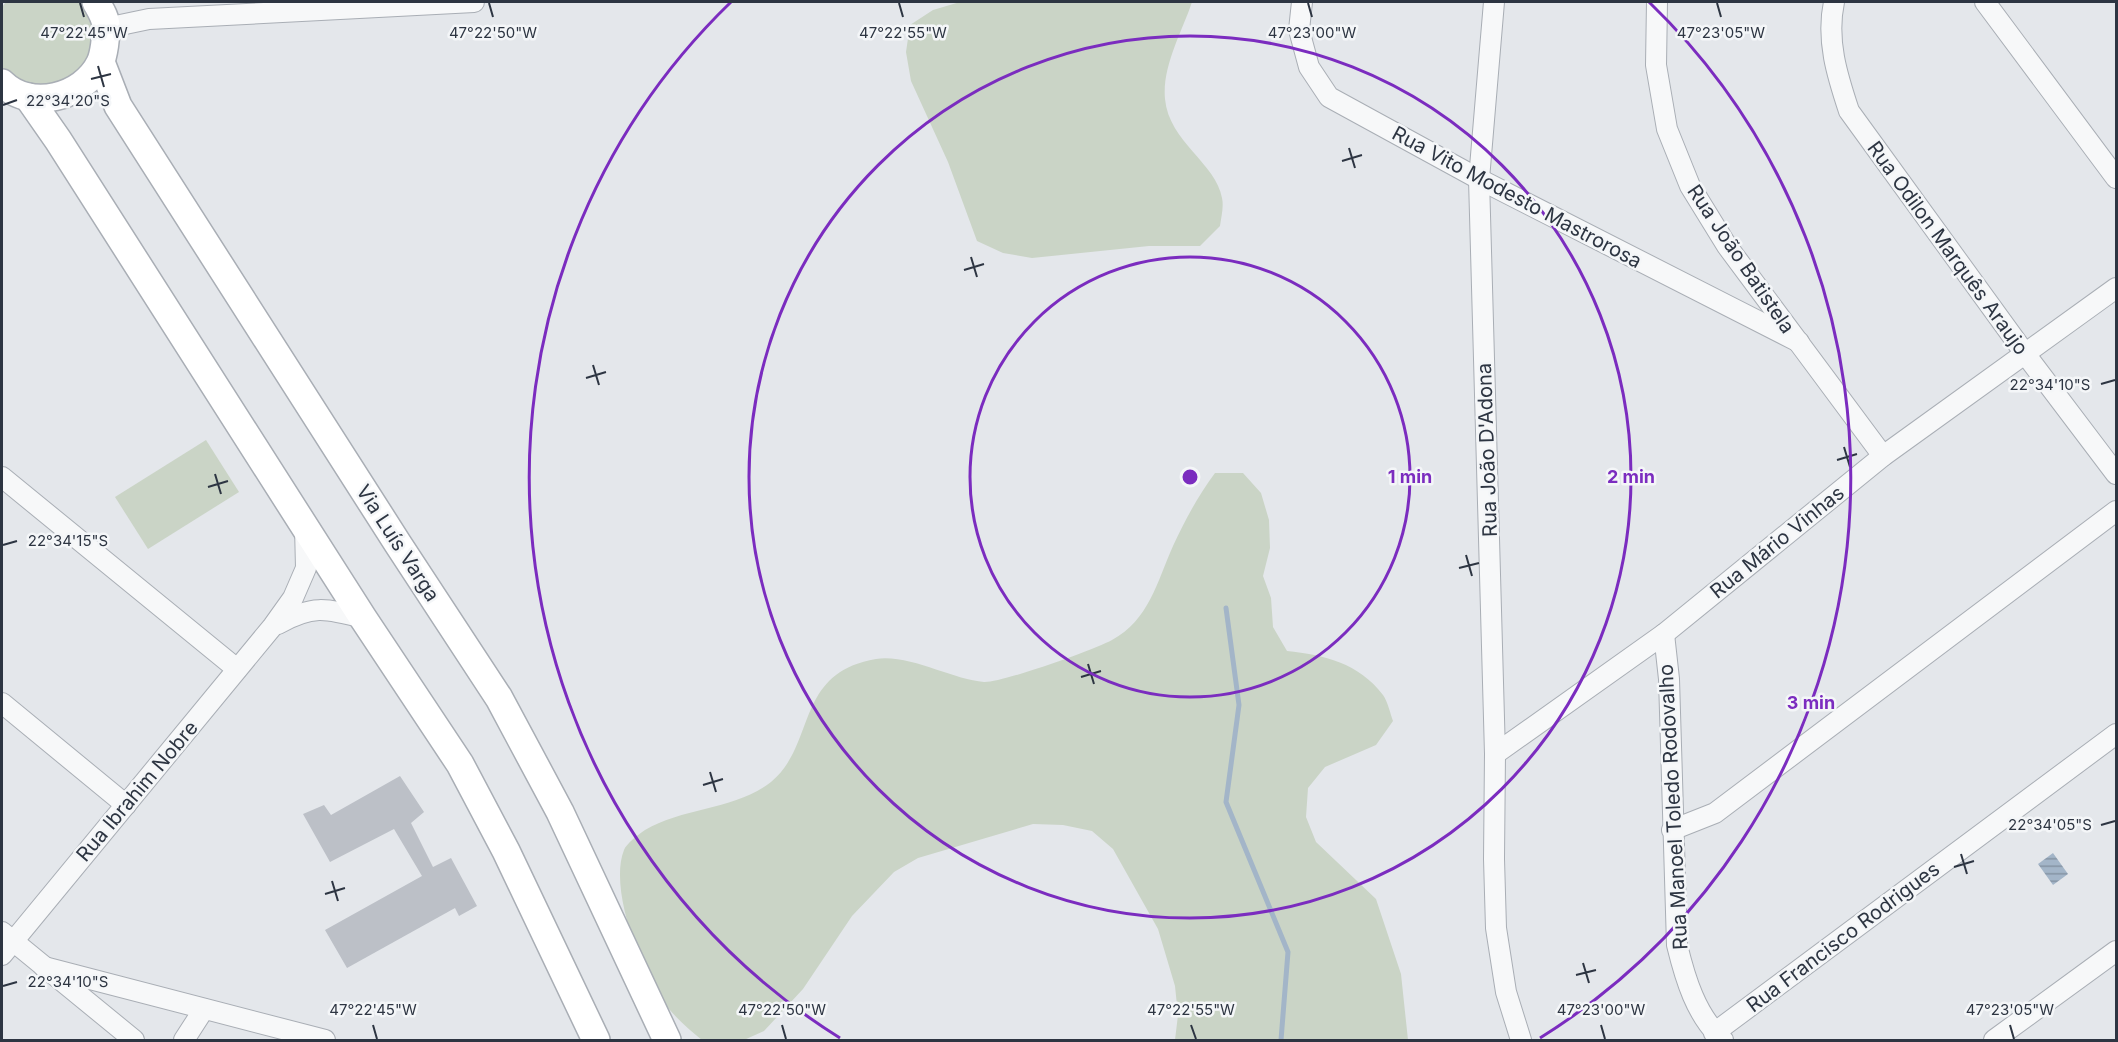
<svg xmlns="http://www.w3.org/2000/svg" width="2118" height="1042" font-family="Inter,sans-serif">
	<defs>
		<pattern id="water-rules" width="6" height="5" patternUnits="userSpaceOnUse" patternTransform="scale(1.5)"><rect width="6" height="5" fill="#a3b5c8"/><path d="M0 2.5h6" fill="none" stroke="#8594a4"/></pattern>
	</defs>
	<rect width="100%" height="100%" fill="#e4e7eb"/>
	<!-- green -->
	<g fill="#cad4c6">
		<path d="M6 2H80C126 45 57 123 2 67V7Z"/>
		<path d="M960 2H1192C1182 32 1162 66 1165 99 1169 142 1216 163 1222 198 1224 207 1221 218 1220 226L1200 246H1149L1032 258 1003 253 977 241 948 162 911 81 906 52 910 25 933 10Z"/>
		<path d="M206 440 239 492 148 549 115 497Z"/>
		<path d="M1215 473H1243L1261 493 1269 520 1270 548 1263 576 1271 598 1273 627 1287 651C1324 655 1359 663 1383 695 1388 702 1390 713 1393 721L1376 745 1325 767 1308 788 1306 817 1316 842 1376 899 1401 974 1408 1040H1175L1178 1015 1175 986 1158 929 1113 849 1092 831 1063 825 1033 824 918 858 894 872 852 916 803 989 764 1031 744 1040H702C691 1031 679 1021 669 1009 643 978 608 890 624 850 626 844 639 834 645 830 684 807 735 810 771 782 817 744 794 673 876 659 910 654 953 680 984 682 1001 683 1094 650 1112 640 1149 620 1157 582 1173 546 1185 520 1198 496 1215 473Z"/>
	</g>
	<!-- water -->
	<path fill="url(#water-rules)" d="M2053 853 2068 874 2053 885 2038 864Z"/>
	<g fill="none" stroke-linecap="round" stroke-linejoin="round">
		<!-- stream -->
		<path stroke="#a3b5c8" stroke-width="5" d="M1226 608 1239 705 1226 802 1288 952 1281 1040"/>
	</g>
	<!-- building -->
	<path fill="#bcc0c7" d="M400 776 424 812 411 823 433 867 451 858 477 906 459 916 455 908 347 968 325 930 422 876 394 829 330 862 303 814 324 805 331 815Z"/>
	<g fill="none" stroke-linecap="round" stroke-linejoin="round">
		<defs>
			<g id="minor">
				<path d="M1302 2 1299 30 1309 67 1329 97 1479 179 1799 342"/>
				<path d="M1494 2 1479 179 1495 754 1494 859 1496 928 1506 992 1521 1040"/>
				<path d="M1657 2 1656 65 1667 129 1690 186 1727 246 1883 456"/>
				<path d="M1834 2C1826 40 1837 75 1849 111L2026 355 2116 474"/>
				<path d="M1985 2 2116 178"/>
				<path d="M106 28 149 19 474 2"/>
				<path d="M2 477 237 669"/>
				<path d="M278 624C312 605 325 608 363 618"/>
				<path d="M1664 634 1669 679 1677 945C1685 978 1696 1016 1723 1040"/>
				<path d="M2 703 126 805"/>
				<path d="M1495 754 1664 634 1883 456 2116 288"/>
				<path d="M1672 830 1715 813 2116 511"/>
				<path d="M2 932 134 1040"/>
				<path d="M2 955 273 626 293 598 306 568 305 527"/>
				<path d="M44 967 325 1040"/>
				<path d="M1714 1033 2116 734"/>
				<path d="M184 1040 204 1009"/>
				<path d="M1994 1040 2116 951"/>
			</g>
			<g id="secondary">
				<path d="M101 62 118 106 398 544 499 698 560 812 667 1040"/>
				<path d="M2 83C30 111 83 98 100 63 104 55 106 37 106 27 106 18 100 9 96 2"/>
				<path d="M28 97 58 140 363 618 460 764 506 851 596 1040"/>
			</g>
		</defs>
		<!-- minor casing -->
		<use href="#minor" stroke="#a9aeb5" stroke-width="22"/>
		<!-- secondary casing -->
		<use href="#secondary" stroke="#a9aeb5" stroke-width="30"/>
		<!-- minor -->
		<use href="#minor" stroke="#f7f8f9" stroke-width="20"/>
		<!-- secondary -->
		<use href="#secondary" stroke="#fff" stroke-width="27"/>
	</g>
	<!-- ticks -->
	<path fill="none" stroke="#2d3542" stroke-width="2" d="M80 3 84 17M489 3 493 17M899 3 903 17M1308 3 1312 17M1717 3 1721 17M98 66 104 87M91 79 111 74M3 105 17 100M1349 148 1355 168M1342 161 1362 155M971 257 977 277M964 270 984 264M593 365 599 385M586 378 606 372M2101 384 2115 380M1844 447 1850 467M1837 460 1857 454M215 474 221 494M208 487 228 481M3 545 17 541M1466 555 1472 576M1459 568 1479 563M1088 664 1094 684M1081 677 1101 671M710 772 716 792M703 785 723 779M2101 825 2115 821M1961 854 1967 874M1954 867 1974 861M332 881 338 901M325 894 345 888M1583 963 1589 983M1576 975 1596 970M3 986 17 982M373 1025 377 1039M782 1025 786 1039M1191 1025 1196 1039M1601 1025 1605 1039M2010 1025 2014 1039"/>
	<!-- distance rings -->
	<g fill="none" stroke="#7b2cbf" stroke-width="3">
		<circle cx="1190" cy="477" r="220"/>
		<circle cx="1190" cy="477" r="441"/>
		<path d="M840 1038A661 661 0 0 1 731 2M1649 2A661 661 0 0 1 1540 1038"/>
	</g>
	<g text-anchor="middle" dominant-baseline="central" stroke-width="5" stroke-linejoin="round" paint-order="stroke">
		<!-- street labels -->
		<g font-size="20" fill="#2d3542" stroke="#f4f6f8">
			<text transform="translate(1517 197) rotate(28)">Rua Vito Modesto Mastrorosa</text>
			<text transform="translate(1948 248) rotate(54)">Rua Odilon Marquês Araujo</text>
			<text transform="translate(1741 259) rotate(56)">Rua João Batistela</text>
			<text transform="translate(1487 450) rotate(-92)">Rua João D'Adona</text>
			<text transform="translate(1777 542) rotate(-39)">Rua Mário Vinhas</text>
			<text transform="translate(398 543) rotate(57)">Via Luís Varga</text>
			<text transform="translate(137 791) rotate(-50)">Rua Ibrahim Nobre</text>
			<text transform="translate(1673 807) rotate(-93)">Rua Manoel Toledo Rodovalho</text>
			<text transform="translate(1843 937) rotate(-37)">Rua Francisco Rodrigues</text>
		</g>
	</g>
	<g font-size="15" text-anchor="middle" fill="#2d3542" stroke="#f4f6f8" stroke-width="5" stroke-linejoin="round" paint-order="stroke">
		<text x="84" y="38">47°22'45"W</text>
		<text x="493" y="38">47°22'50"W</text>
		<text x="903" y="38">47°22'55"W</text>
		<text x="1312" y="38">47°23'00"W</text>
		<text x="1721" y="38">47°23'05"W</text>
		<text x="68" y="106">22°34'20"S</text>
		<text x="2050" y="390">22°34'10"S</text>
		<text x="68" y="546">22°34'15"S</text>
		<text x="2050" y="830">22°34'05"S</text>
		<text x="68" y="987">22°34'10"S</text>
		<text x="373" y="1015">47°22'45"W</text>
		<text x="782" y="1015">47°22'50"W</text>
		<text x="1191" y="1015">47°22'55"W</text>
		<text x="1601" y="1015">47°23'00"W</text>
		<text x="2010" y="1015">47°23'05"W</text>
	</g>
	<circle cx="1190" cy="477" r="9" fill="#7b2cbf" stroke="#f4f6f8" stroke-width="3"/>
	<g font-size="18" text-anchor="middle" font-weight="bold" fill="#7b2cbf" stroke="#f4f6f8" stroke-width="5" stroke-linejoin="round" paint-order="stroke">
		<text x="1410" y="483">1 min</text>
		<text x="1631" y="483">2 min</text>
		<text x="1811" y="709">3 min</text>
	</g>
	<!-- border -->
	<rect width="2118" height="1042" fill="none" stroke="#2d3542" stroke-width="6"/>
</svg>
